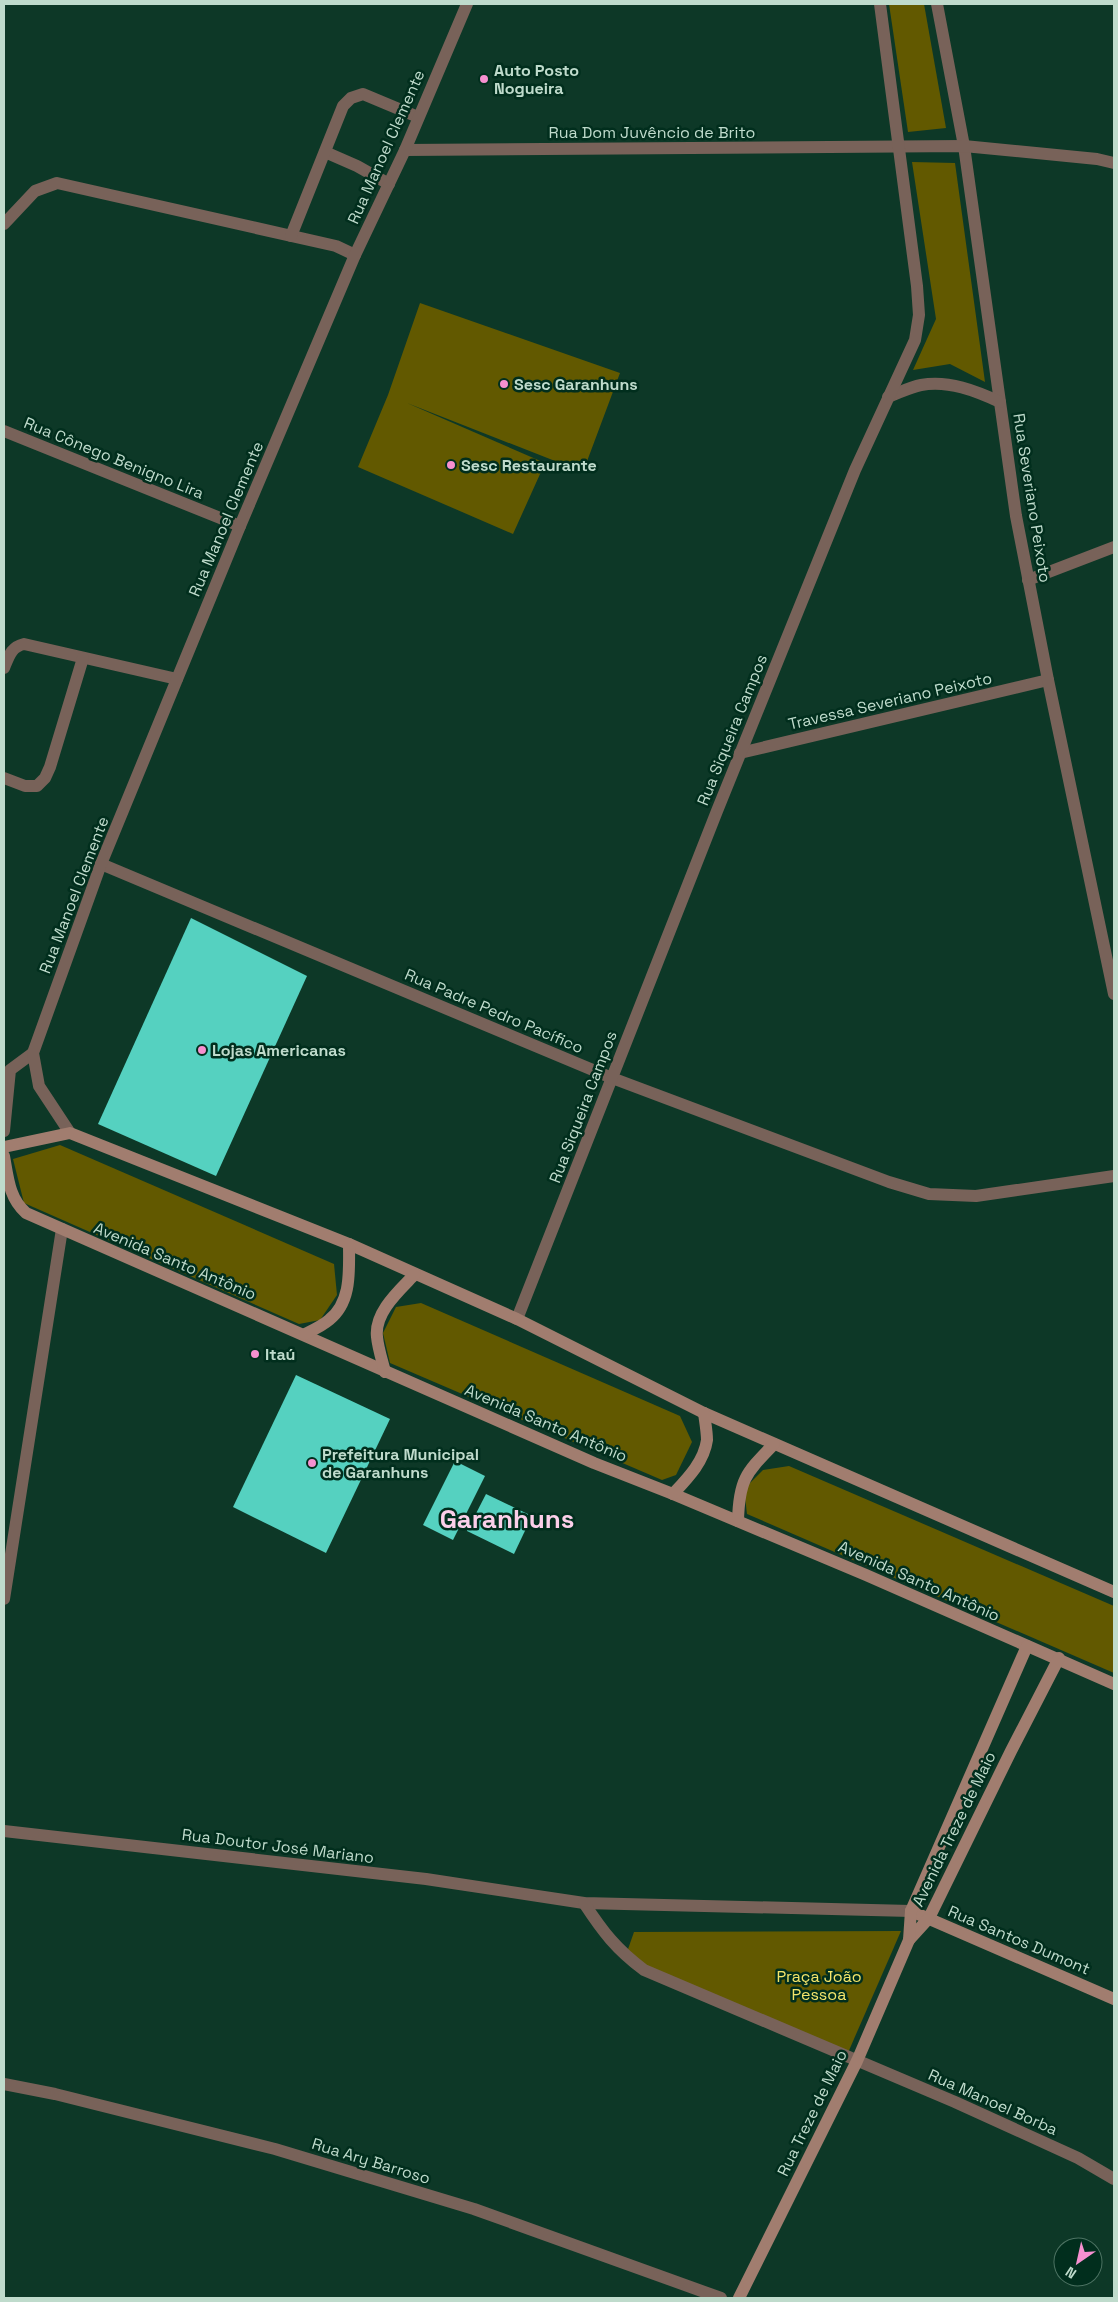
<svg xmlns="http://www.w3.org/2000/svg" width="1118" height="2302" font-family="'Space Grotesk',sans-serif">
	<rect width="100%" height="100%" fill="#0d3827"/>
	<!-- green -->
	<g fill="#625900">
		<path d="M889 4H924L946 128 908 132Z"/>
		<path d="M912 162 955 163 985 382 950 364 913 370 936 319Z"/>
		<path d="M420 303 620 373 583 472 407 403 545 463 513 534 358 467 388 395Z"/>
		<path d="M60 1145 334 1264 337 1295 320 1320 299 1324 24 1203 13 1159Z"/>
		<path d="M421 1303 680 1416 692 1442 676 1475 662 1480 390 1363 383 1333 396 1307Z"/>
		<path d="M789 1466 1114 1606V1673L747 1514 744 1489 763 1470Z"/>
		<path d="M901 1931 847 2055 655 1972 627 1952 634 1932Z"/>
	</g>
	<!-- building -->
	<g fill="#55d1c0">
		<path d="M191 918 307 976 216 1176 98 1124Z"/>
		<path d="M296 1375 390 1419 326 1553 233 1507Z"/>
		<path d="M455 1461 485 1476 453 1540 423 1525Z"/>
		<path d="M486 1494 532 1516 514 1554 467 1531Z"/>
	</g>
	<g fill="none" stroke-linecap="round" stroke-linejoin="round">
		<!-- service -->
		<g stroke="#786259" stroke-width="12">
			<path d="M325 152 357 166 389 184"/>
			<path d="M4 224 35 191 57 183 336 246 355 255"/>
			<path d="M291 236 343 106 351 98 363 94 418 117"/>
			<path d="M4 668C9 656 11 647 24 644L177 679"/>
			<path d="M4 778 25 786H37L45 778 50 767 83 658"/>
		</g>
		<!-- minor -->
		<g stroke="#786259" stroke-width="12">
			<path d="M1028 580 1114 547"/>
			<path d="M740 753 1048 680"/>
			<path d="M101 864 612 1078 889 1182 929 1194 976 1196 1114 1176"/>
			<path d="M4 1599 62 1229"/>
			<path d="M4 2084 55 2094 275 2149 474 2209 721 2298"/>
		</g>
		<!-- tertiary -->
		<g stroke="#786259" stroke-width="12">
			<path d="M937 4 964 146 1016 516 1048 680 1114 994"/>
			<path d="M405 150 964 146 1097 159 1114 163"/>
			<path d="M888 397C899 393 910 387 921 385 949 380 976 391 1000 402"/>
			<path d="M4 431 240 526"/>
			<path d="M4 1131 10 1070 33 1053"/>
			<path d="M70 1133 39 1086 33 1053 101 864 240 526 355 255 405 150 467 4"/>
			<path d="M517 1319 717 811 855 470 915 340 919 315 917 286 880 4"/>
			<path d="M4 1831 426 1879 584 1903 911 1911"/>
			<path d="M584 1903C603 1932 616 1949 644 1970L955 2102 1078 2158 1114 2179"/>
		</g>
		<!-- secondary -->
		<g stroke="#a17d6f" stroke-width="12">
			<path d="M4 1147 70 1133 349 1244 517 1319 704 1413 1114 1592"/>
			<path d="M4 1156C8 1178 9 1198 26 1213L594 1463 673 1494 866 1575 1114 1684"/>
			<path d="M305 1334C313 1330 322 1326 329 1320 352 1302 349 1270 349 1244"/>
			<path d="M385 1372C382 1360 378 1348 377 1337 374 1312 400 1290 415 1274"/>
			<path d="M673 1494C687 1479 704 1462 707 1440 707 1432 705 1421 704 1413"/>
			<path d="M738 1521C739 1479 746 1473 774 1444"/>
			<path d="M911 1911 1114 1999"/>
			<path d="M909 1940 929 1918 1011 1751 1059 1658"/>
			<path d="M739 2298 857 2061 909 1940 911 1911 1027 1646"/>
		</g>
	</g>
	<!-- markers -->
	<g fill="#f690d0" stroke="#012e1d" stroke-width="2">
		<circle cx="484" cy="79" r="5"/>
		<circle cx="504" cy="384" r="5"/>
		<circle cx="451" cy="465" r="5"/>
		<circle cx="202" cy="1050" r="5"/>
		<circle cx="255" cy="1354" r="5"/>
		<circle cx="312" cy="1463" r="5"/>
	</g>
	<g text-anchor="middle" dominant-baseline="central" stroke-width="5" stroke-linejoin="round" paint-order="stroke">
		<!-- poi labels -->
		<g font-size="16" font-weight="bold" fill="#bfdbcc" stroke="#012e1d" text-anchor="start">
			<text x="494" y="70">Auto Posto<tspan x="494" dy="18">Nogueira</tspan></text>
			<text x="514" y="384">Sesc Garanhuns</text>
			<text x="461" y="465">Sesc Restaurante</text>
			<text x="212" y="1050">Lojas Americanas</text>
			<text x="265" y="1354">Itaú</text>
			<text x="322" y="1454">Prefeitura Municipal<tspan x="322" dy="18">de Garanhuns</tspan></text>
		</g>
		<!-- street labels -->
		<g font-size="16" fill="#bfdbcc" stroke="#012e1d">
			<text x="652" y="132">Rua Dom Juvêncio de Brito</text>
			<text transform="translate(386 147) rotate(-66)">Rua Manoel Clemente</text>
			<text transform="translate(114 458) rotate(22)">Rua Cônego Benigno Lira</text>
			<text transform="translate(1032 498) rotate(81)">Rua Severiano Peixoto</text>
			<text transform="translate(226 519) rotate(-67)">Rua Manoel Clemente</text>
			<text transform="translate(890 701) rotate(-13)">Travessa Severiano Peixoto</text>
			<text transform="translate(732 730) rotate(-68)">Rua Siqueira Campos</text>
			<text transform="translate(74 895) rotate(-69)">Rua Manoel Clemente</text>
			<text transform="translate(494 1011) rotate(23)">Rua Padre Pedro Pacífico</text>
			<text transform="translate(583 1107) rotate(-69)">Rua Siqueira Campos</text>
			<text transform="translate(175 1261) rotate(23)">Avenida Santo Antônio</text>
			<text transform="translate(546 1423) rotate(23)">Avenida Santo Antônio</text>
			<text transform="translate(919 1581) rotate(24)">Avenida Santo Antônio</text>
			<text transform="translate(954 1829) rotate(-64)">Avenida Treze de Maio</text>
			<text transform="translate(278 1846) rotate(7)">Rua Doutor José Mariano</text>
			<text transform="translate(1019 1940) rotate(23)">Rua Santos Dumont</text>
			<text transform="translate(993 2102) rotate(24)">Rua Manoel Borba</text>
			<text transform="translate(812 2113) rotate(-64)">Rua Treze de Maio</text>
			<text transform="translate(371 2161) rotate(17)">Rua Ary Barroso</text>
		</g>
		<!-- park labels -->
		<g font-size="16" fill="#f4e56b" stroke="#012e1d">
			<text x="819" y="1976">Praça João<tspan x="819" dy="18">Pessoa</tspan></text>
		</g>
		<!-- town labels -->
		<g font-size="26" font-weight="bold" fill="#fbcfe9" stroke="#012e1d">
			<text x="507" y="1519">Garanhuns</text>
		</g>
	</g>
	<!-- border -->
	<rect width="1118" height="2302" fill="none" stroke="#bfdbcc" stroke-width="10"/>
	<!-- north arrow -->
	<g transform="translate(1078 2262) rotate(214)"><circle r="24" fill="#012e1d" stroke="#4d7363"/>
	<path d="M0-4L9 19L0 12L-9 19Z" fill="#f690d0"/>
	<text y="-8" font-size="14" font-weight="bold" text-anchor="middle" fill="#bfdbcc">N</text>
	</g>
</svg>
